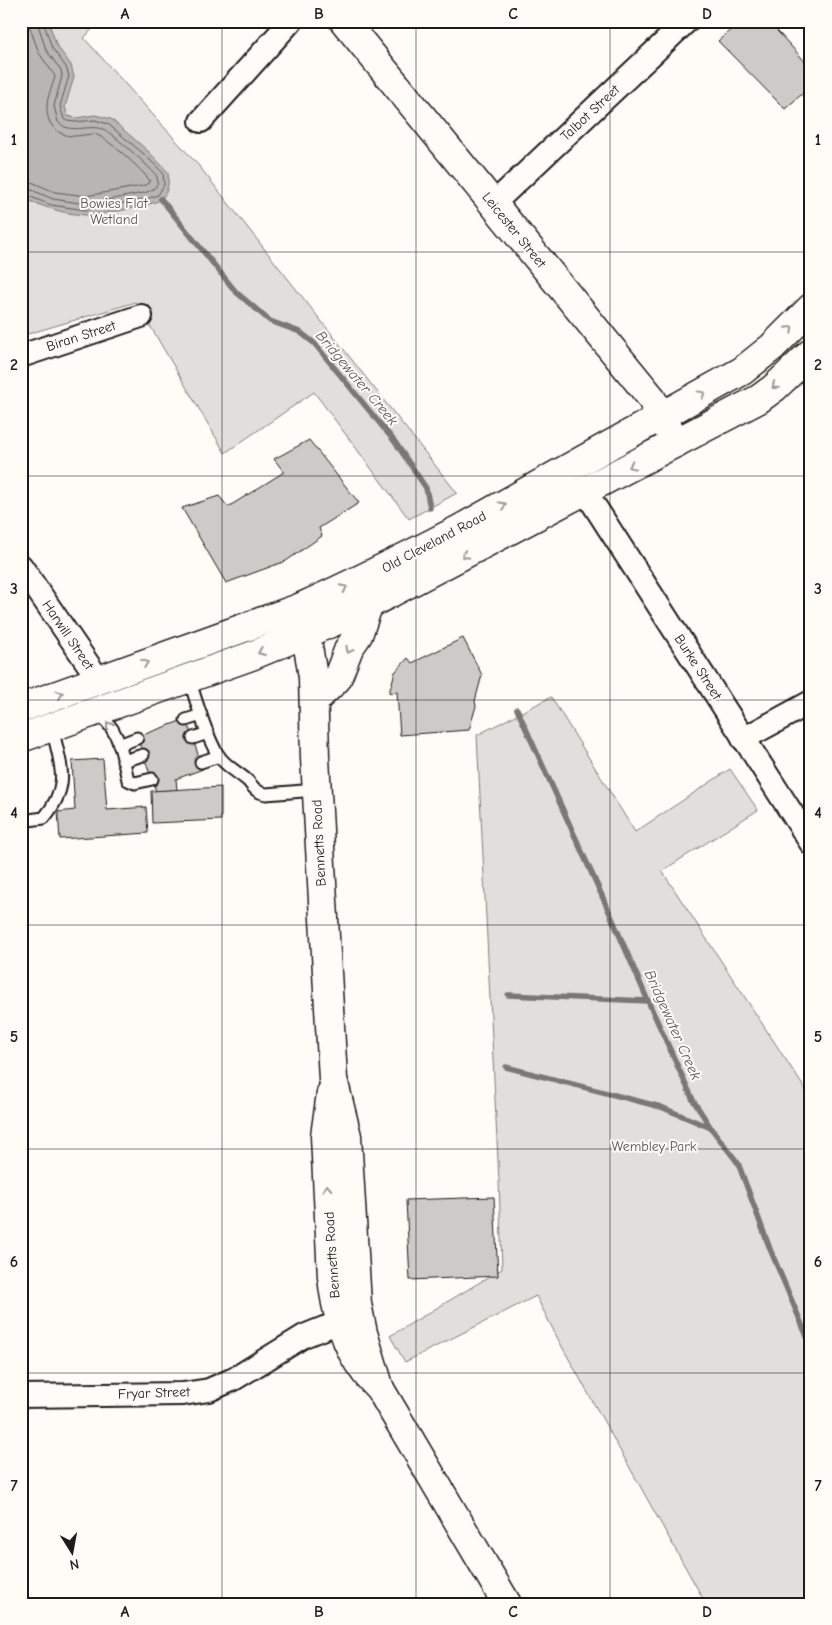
<svg xmlns="http://www.w3.org/2000/svg" width="832" height="1625" font-family="'Comic Neue',sans-serif">
	<rect width="100%" height="100%" fill="#fdfcf7"/>
	<filter id="ink" filterUnits="userSpaceOnUse"><feTurbulence type="fractalNoise" baseFrequency=".02" numOctaves="2"/><feDisplacementMap in="SourceGraphic" scale="10" xChannelSelector="R" yChannelSelector="G"/><feConvolveMatrix kernelMatrix="1 2 1 2 8 2 1 2 1" color-interpolation-filters="sRGB"/></filter>
	<g filter="url(#ink)">
		<!-- green -->
		<g fill="#e0dfdb" stroke="#7e7e7c">
			<path d="M21 21H100L84 38 199 166 457 493 409 519 314 392 225 453 136 302 21 336Z"/>
			<path d="M551 697 635 832 730 769 758 810 662 871 811 1098V1604H706L560 1343 536 1296 405 1362 390 1336 502 1269 499 1181 477 735Z"/>
		</g>
		<!-- water -->
		<path fill="#b7b6b2" stroke="#797876" d="M21 21H48L57 46 71 65 74 77 65 107 68 116 76 118 95 115 111 119 148 151 168 172C169 181 169 193 160 200 151 206 95 216 84 215 60 213 43 207 21 197Z"/>
		<g fill="none" stroke-linecap="round" stroke-linejoin="round">
			<!-- shore -->
			<g stroke="#5a5a58" stroke-width="1">
				<path d="M21 179 29 181 55 192 86 196 142 186 148 184 150 181C144 171 104 135 94 134 87 134 81 136 74 136 57 136 46 124 47 106 47 96 53 86 55 76L39 53 30 28V21"/>
				<path d="M21 187 27 188 53 199 86 204 144 193C151 191 160 187 157 177 155 171 110 131 103 129 88 124 70 135 58 122L54 106 62 76 61 70 46 50 37 21"/>
				<path d="M21 193 51 205 86 210 146 199 158 195 164 185 163 173 145 155 108 124 95 120 75 122 67 121 64 119 60 106 69 76 66 67 52 48 43 21"/>
			</g>
			<!-- stream -->
			<g stroke="#797876" stroke-width="5.5">
				<path d="M161 199 236 292 270 321 300 332 314 343 395 442 426 488 430 508"/>
				<path d="M517 709 608 909 648 1001 693 1100 711 1128 738 1163 770 1249 811 1346"/>
				<path d="M508 995 648 1001"/>
				<path d="M506 1067 661 1107 711 1128"/>
			</g>
		</g>
		<!-- building -->
		<g fill="#cccbc8" stroke="#1c1c1c">
			<path d="M741 21H768L811 68V86L785 109 718 41Z"/>
			<path d="M309 440 359 503 319 528 322 536 286 561 226 583 182 508 219 496 228 507 284 472 274 459Z"/>
			<path d="M463 638 482 675 475 701 476 706 469 730 400 735 397 692 389 693 395 672 408 658 412 663Z"/>
			<path d="M186 719 203 769 176 779 177 790 156 791 137 737Z"/>
			<path d="M103 759 107 810 146 807 148 833 60 839 58 812 75 810 72 761Z"/>
			<path d="M221 787V820L152 823 151 791Z"/>
			<path d="M494 1197 498 1276 410 1280 406 1200Z"/>
		</g>
		<g fill="none" stroke-linecap="round" stroke-linejoin="round">
			<defs>
				<g id="lane">
					<path d="M189 678C196 701 206 736 218 755 225 766 238 772 248 781 254 788 256 792 266 794L316 790"/>
					<path d="M95 713C120 726 122 756 128 780L135 783 152 779"/>
					<path d="M186 720 201 715"/>
					<path d="M193 738 208 733"/>
					<path d="M119 745 137 738"/>
					<path d="M123 761 143 755"/>
					<path d="M201 762 219 756"/>
					<path d="M21 821 44 818C72 784 60 765 52 727"/>
				</g>
				<g id="street">
					<path d="M201 121 291 21"/>
					<path d="M493 204 687 21"/>
					<path d="M21 356 141 316"/>
					<path d="M585 491 811 843"/>
					<path d="M21 566 99 680"/>
					<path d="M743 739 811 702"/>
					<path d="M21 1396 183 1394 209 1390 234 1379 304 1336 324 1328 357 1318"/>
				</g>
				<g id="secondary">
					<path d="M344 21 650 396 676 443"/>
					<path d="M300 610 306 634 313 677 315 758 333 1079 347 1136 357 1304 363 1333 380 1389"/>
					<path d="M331 1093 325 1136 332 1277C335 1308 345 1347 365 1372 369 1378 375 1383 380 1389L507 1604"/>
				</g>
				<g id="highway">
					<path d="M314 701 337 679 349 648 358 635 368 606"/>
					<path d="M21 708 299 608C353 584 406 557 458 530L742 371 772 347 811 308"/>
					<path d="M21 738 251 656 343 618 759 399 774 388 811 353"/>
				</g>
			</defs>
			<!-- lane casing -->
			<use href="#lane" stroke="#1c1c1c" stroke-width="15"/>
			<!-- street casing -->
			<use href="#street" stroke="#1c1c1c" stroke-width="26"/>
			<!-- secondary casing -->
			<use href="#secondary" stroke="#1c1c1c" stroke-width="31"/>
			<!-- highway casing -->
			<use href="#highway" stroke="#1c1c1c" stroke-width="31"/>
			<!-- lane -->
			<use href="#lane" stroke="#fdfcf7" stroke-width="11"/>
			<!-- street -->
			<use href="#street" stroke="#fdfcf7" stroke-width="22"/>
			<!-- secondary -->
			<use href="#secondary" stroke="#fdfcf7" stroke-width="28"/>
			<!-- highway -->
			<use href="#highway" stroke="#fdfcf7" stroke-width="28"/>
		</g>
		<!-- one-way arrows -->
		<defs><path id="oneway-chevron" d="M-2-3.5L2.5 0L-2 3.5" fill="none" stroke-width="1.6" stroke-linecap="round" stroke-linejoin="round" transform="scale(1.25)"/></defs>
		<g stroke="#989794">
			<use href="#oneway-chevron" transform="translate(790 329) rotate(-45)"/>
			<use href="#oneway-chevron" transform="translate(775 386) rotate(140)"/>
			<use href="#oneway-chevron" transform="translate(702 394) rotate(-29)"/>
			<use href="#oneway-chevron" transform="translate(632 466) rotate(152)"/>
			<use href="#oneway-chevron" transform="translate(503 505) rotate(-29)"/>
			<use href="#oneway-chevron" transform="translate(465 555) rotate(152)"/>
			<use href="#oneway-chevron" transform="translate(344 588) rotate(-26)"/>
			<use href="#oneway-chevron" transform="translate(349 650) rotate(119)"/>
			<use href="#oneway-chevron" transform="translate(261 652) rotate(157)"/>
			<use href="#oneway-chevron" transform="translate(145 663) rotate(-20)"/>
			<use href="#oneway-chevron" transform="translate(60 694) rotate(-20)"/>
			<use href="#oneway-chevron" transform="translate(109 725) rotate(-128)"/>
			<use href="#oneway-chevron" transform="translate(327 1188) rotate(-93)"/>
		</g>
	</g>
	<!-- grid -->
	<path fill="none" stroke="#1c1c1c" stroke-width="1" stroke-opacity="0.55" d="M222 21V1604M416 21V1604M610 21V1604M21 252H811M21 476H811M21 700H811M21 925H811M21 1149H811M21 1373H811"/>
	<g text-anchor="middle" dominant-baseline="central" stroke-width="4" stroke-linejoin="round" paint-order="stroke">
		<!-- street labels -->
		<g font-size="14" fill="#1c1c1c" stroke="#fdfcf7">
			<text transform="translate(590 113) rotate(-43)">Talbot Street</text>
			<text transform="translate(514 230) rotate(51)">Leicester Street</text>
			<text transform="translate(81 336) rotate(-18)">Biran Street</text>
			<text transform="translate(434 542) rotate(-28)">Old Cleveland Road</text>
			<text transform="translate(68 635) rotate(56)">Harwill Street</text>
			<text transform="translate(698 667) rotate(57)">Burke Street</text>
			<text transform="translate(319 843) rotate(-93)">Bennetts Road</text>
			<text transform="translate(332 1255) rotate(-94)">Bennetts Road</text>
			<text transform="translate(154 1393) rotate(-2)">Fryar Street</text>
		</g>
		<!-- park labels -->
		<g font-size="14" fill="#575655" stroke="#fdfcf7">
			<text x="114" y="203">Bowies Flat<tspan x="114" dy="16">Wetland</tspan></text>
			<text x="654" y="1146">Wembley Park</text>
		</g>
		<!-- water labels -->
		<g font-size="15" font-style="italic" fill="#5a5a58" stroke="#fdfcf7">
			<text transform="translate(357 378) rotate(50)">Bridgewater Creek</text>
			<text transform="translate(673 1025) rotate(66)">Bridgewater Creek</text>
		</g>
	</g>
	<!-- margin -->
	<rect width="832" height="1625" fill="none" stroke="#fdfcf7" stroke-width="55"/>
	<!-- north arrow -->
	<g transform="translate(72 1552) rotate(169)" stroke="#fdfcf7" stroke-width="4" paint-order="stroke">
	<path d="M0-4L9 19L0 12L-9 19Z" fill="#1c1c1c"/>
	<text y="-8" font-size="14" font-weight="bold" text-anchor="middle" fill="#1c1c1c">N</text>
	</g>
	<rect x="28" y="28" width="776" height="1570" fill="none" stroke="#1c1c1c" stroke-width="2"/>
	<g font-size="16" text-anchor="middle" font-weight="bold" fill="#1c1c1c">
		<text x="125" y="19">A</text>
		<text x="319" y="19">B</text>
		<text x="513" y="19">C</text>
		<text x="707" y="19">D</text>
		<text x="14" y="145">1</text>
		<text x="818" y="145">1</text>
		<text x="14" y="370">2</text>
		<text x="818" y="370">2</text>
		<text x="14" y="594">3</text>
		<text x="818" y="594">3</text>
		<text x="14" y="818">4</text>
		<text x="818" y="818">4</text>
		<text x="14" y="1042">5</text>
		<text x="818" y="1042">5</text>
		<text x="14" y="1267">6</text>
		<text x="818" y="1267">6</text>
		<text x="14" y="1491">7</text>
		<text x="818" y="1491">7</text>
		<text x="125" y="1617">A</text>
		<text x="319" y="1617">B</text>
		<text x="513" y="1617">C</text>
		<text x="707" y="1617">D</text>
	</g>
</svg>
